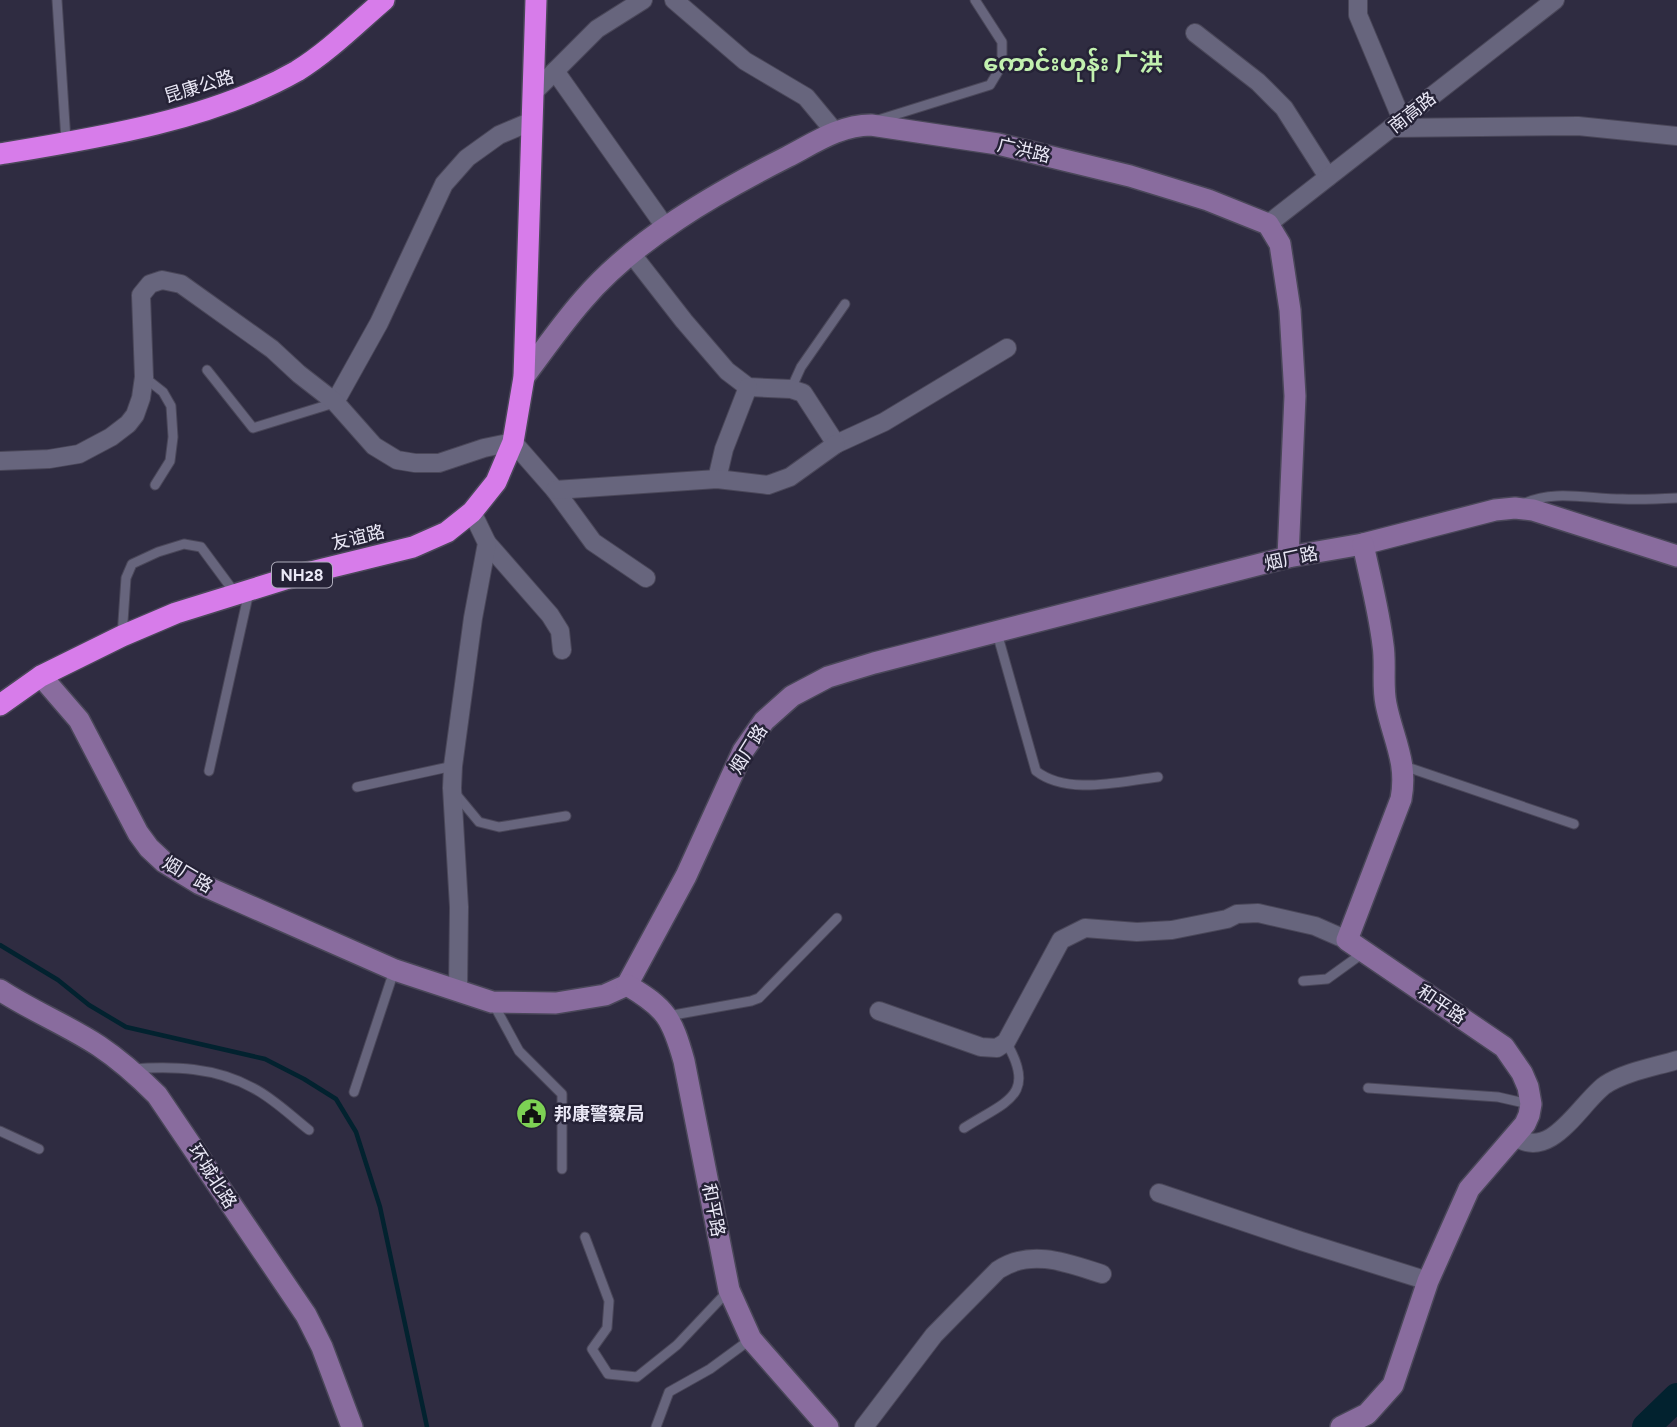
<svg xmlns="http://www.w3.org/2000/svg" width="1677" height="1427" font-family="Raleway,'Noto Sans SC','Noto Sans Myanmar',sans-serif">
	<rect width="100%" height="100%" fill="#2f2c41"/>
	<g fill="none" stroke-linecap="round" stroke-linejoin="round">
		<!-- stream -->
		<path stroke="#02222f" stroke-width="4.5" d="M0 945 58 980 89 1005 126 1027 265 1059 304 1079 336 1099 356 1132 380 1207 427 1427"/>
		<!-- river -->
		<path stroke="#02222f" stroke-width="28" d="M1646 1427 1677 1397"/>
		<defs>
			<g id="lane">
				<path d="M57 0 66 141"/>
				<path d="M878 120 990 85 1002 65V42L975 0"/>
				<path d="M207 370 253 428 334 403"/>
				<path d="M144 377 163 392 171 406 173 437 170 461 155 485"/>
				<path d="M791 389 801 367 845 304"/>
				<path d="M1523 504C1553 489 1589 499 1622 499 1640 500 1659 499 1677 498"/>
				<path d="M997 633 1036 771C1068 796 1121 781 1158 777"/>
				<path d="M122 636 126 578 132 564 158 552 184 544 201 547 235 593"/>
				<path d="M1404 766 1574 824"/>
				<path d="M209 771 249 592"/>
				<path d="M357 787 453 766"/>
				<path d="M455 793 479 822 499 827 566 816"/>
				<path d="M1303 981 1327 979 1363 953"/>
				<path d="M493 1003 519 1051 562 1094V1169"/>
				<path d="M668 1016 751 1001 759 998 837 918"/>
				<path d="M132 1069C173 1066 215 1067 253 1088 273 1098 291 1116 309 1130"/>
				<path d="M1368 1088 1498 1097 1529 1104"/>
				<path d="M354 1092 394 971"/>
				<path d="M964 1128C1006 1101 1038 1096 1006 1042"/>
				<path d="M0 1131 39 1149"/>
				<path d="M585 1237 609 1301 607 1328 592 1349 608 1374 637 1377 677 1345 728 1291"/>
				<path d="M656 1427 669 1392 710 1369 751 1339"/>
			</g>
			<g id="street">
				<path d="M674 0 745 61 806 97 835 132"/>
				<path d="M1358 0V15L1402 120"/>
				<path d="M1195 33 1258 82 1284 108 1328 177"/>
				<path d="M555 71 666 228"/>
				<path d="M533 93 597 29 643 0"/>
				<path d="M1391 128 1578 126 1677 136"/>
				<path d="M1268 224 1555 0"/>
				<path d="M631 253 684 321 727 371 748 387 791 389 803 393 836 444 884 422 1007 348"/>
				<path d="M335 402 379 323 444 184 467 158 499 135 532 121"/>
				<path d="M0 461 49 459 79 454 111 437 128 424 135 415 141 398 144 377 141 295 150 284 162 280 181 284 272 349 299 374 335 402 374 446 397 460 415 463H439L484 448 513 442 555 490 593 542 646 578"/>
				<path d="M717 479 724 449 748 387"/>
				<path d="M555 490 717 479 768 485 790 477 836 444"/>
				<path d="M487 543 550 615 560 631 562 650"/>
				<path d="M458 991 459 907 452 788 453 766 473 618 487 543 472 512"/>
				<path d="M879 1011 981 1047 997 1048 1006 1042 1061 940 1085 928 1137 932 1172 930 1227 919 1237 914 1258 913 1315 926 1347 940"/>
				<path d="M1514 1136C1551 1163 1580 1103 1605 1085 1625 1072 1654 1067 1677 1060"/>
				<path d="M1159 1193 1301 1241 1428 1281"/>
				<path d="M864 1427 934 1335 998 1270C1031 1248 1068 1263 1102 1274"/>
			</g>
			<g id="secondary">
				<path d="M524 377C543 351 562 324 583 300 635 239 716 193 787 157 814 143 840 125 871 125L998 144 1130 176 1208 200 1268 224 1280 244 1290 310 1295 396 1288 557"/>
				<path d="M41 676 79 720 138 833 149 848 164 862 200 884 395 970 492 1002 556 1003 605 995 627 985 686 876 743 751 764 721 792 696 828 677 874 663 1288 557 1363 544 1495 510 1515 508 1533 510 1677 556"/>
				<path d="M627 985C666 1008 672 1018 684 1061L729 1290 751 1339 828 1427"/>
				<path d="M0 990C32 1011 67 1025 99 1046 120 1060 139 1077 157 1095L306 1315 322 1347 352 1427"/>
				<path d="M1341 1427 1367 1414 1393 1385 1428 1281 1469 1189 1525 1124 1529 1115 1531 1104 1528 1087 1522 1073 1504 1047 1347 940 1401 799C1408 762 1393 739 1386 704 1382 685 1386 664 1383 645 1379 611 1370 578 1363 544"/>
			</g>
			<g id="highway">
				<path d="M0 154C97 138 211 120 297 71 328 52 356 24 384 0"/>
				<path d="M0 705 41 676 122 636 176 613 295 576 413 547 447 532 472 512 496 482 513 442 524 377 536 0"/>
			</g>
		</defs>
		<!-- lane casing -->
		<use href="#lane" stroke="#4a4759" stroke-width="11"/>
		<!-- street casing -->
		<use href="#street" stroke="#4a4759" stroke-width="20"/>
		<!-- secondary casing -->
		<use href="#secondary" stroke="#4a4759" stroke-width="24"/>
		<!-- highway casing -->
		<use href="#highway" stroke="#4a4759" stroke-width="24"/>
		<!-- lane -->
		<use href="#lane" stroke="#67657d" stroke-width="9"/>
		<!-- street -->
		<use href="#street" stroke="#67657d" stroke-width="18"/>
		<!-- secondary -->
		<use href="#secondary" stroke="#896c9e" stroke-width="21"/>
		<!-- highway -->
		<use href="#highway" stroke="#d77cea" stroke-width="21"/>
	</g>
	<!-- icons -->
	<defs>
		<symbol id="civic-disc" viewBox="-11 -11 22 22"><circle r="9.5" fill="#7dd154" stroke="#252236"/><path d="M-.6-6.5H3V-4.5H.6V-3L4-1V1h2V6H-6V1h2V-1L-.6-3ZM-1.2 2.5V6h2.4V2.5Z" fill="#111"/></symbol>
	</defs>
	<g fill-rule="evenodd">
		<use href="#civic-disc" x="514" y="1096" width="35" height="35"/>
	</g>
	<g text-anchor="middle" dominant-baseline="central" stroke-width="5" stroke-linejoin="round" paint-order="stroke">
		<!-- shield labels -->
		<rect fill="#252236" stroke="#afadbc" stroke-width="2" x="272" y="562.5" width="60" height="25" rx="5"/>
		<g font-size="16" font-weight="bold" fill="#eae8f6">
			<text x="302" y="575">NH28</text>
		</g>
		<!-- street labels -->
		<g font-size="18" fill="#eae8f6" stroke="#252236">
			<text transform="translate(199 86) rotate(-17)">昆康公路</text>
			<text transform="translate(1412 112) rotate(-38)">南高路</text>
			<text transform="translate(1024 150) rotate(13)">广洪路</text>
			<text transform="translate(358 537) rotate(-14)">友谊路</text>
			<text transform="translate(1291 558) rotate(-12)">烟厂路</text>
			<text transform="translate(748 749) rotate(-58)">烟厂路</text>
			<text transform="translate(188 874) rotate(30)">烟厂路</text>
			<text transform="translate(1442 1004) rotate(34)">和平路</text>
			<text transform="translate(213 1176) rotate(57)">环城北路</text>
			<text transform="translate(714 1210) rotate(79)">和平路</text>
		</g>
		<!-- poi labels -->
		<g font-size="18" font-weight="bold" fill="#eae8f6" stroke="#252236" text-anchor="start">
			<text x="554" y="1113">邦康警察局</text>
		</g>
		<!-- district labels -->
		<g font-size="24" font-weight="bold" fill="#c2f1af" stroke="#252236">
			<text x="1073" y="62">ကောင်းဟုန်း 广洪</text>
		</g>
	</g>
</svg>
